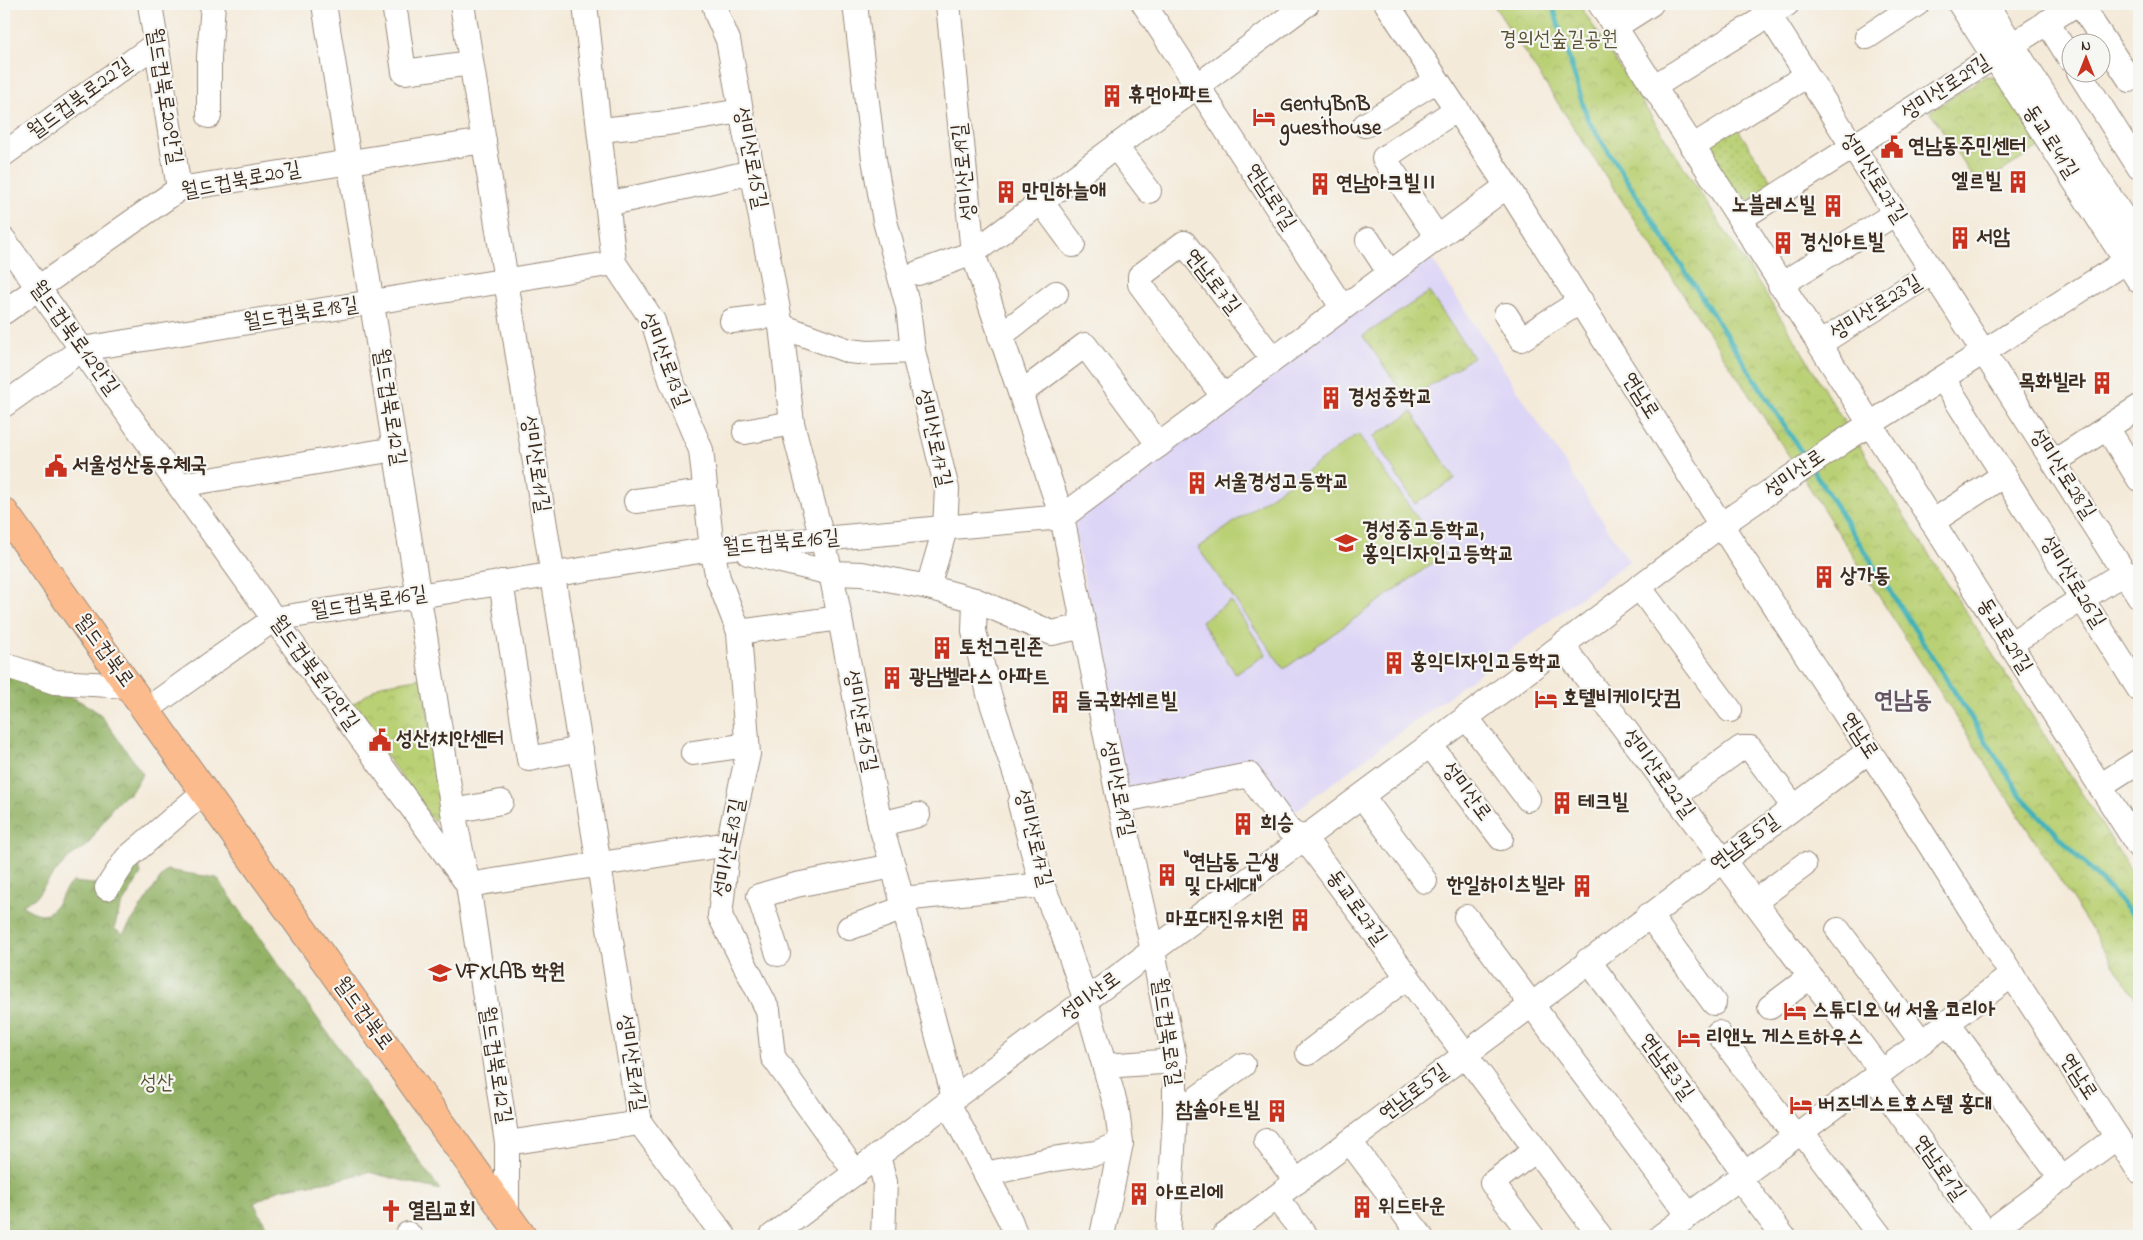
<svg xmlns="http://www.w3.org/2000/svg" width="2143" height="1240" font-family="'Indie Flower','Poor Story',sans-serif">
	<defs>
		<pattern id="grass-dots" width="8" height="8" patternUnits="userSpaceOnUse" patternTransform="scale(1.25)"><rect width="8" height="8" fill="#bad074"/><path d="M2 2h.1M6 6h.1" fill="none" stroke="#a1b364" stroke-width="1.8" stroke-linecap="round"/></pattern>
		<pattern id="forest-crowns" width="20" height="18" patternUnits="userSpaceOnUse" patternTransform="scale(1.25)"><rect width="20" height="18" fill="#93b266"/><path d="M2 6a3 3 0 1 1 6 0M12 15a3 3 0 1 1 6 0" fill="none" stroke="#799153"/></pattern>
		<pattern id="park-crowns" width="20" height="18" patternUnits="userSpaceOnUse" patternTransform="scale(1.25)"><rect width="20" height="18" fill="#bad074"/><path d="M2 6a3 3 0 1 1 6 0M12 15a3 3 0 1 1 6 0" fill="none" stroke="#a1b364"/></pattern>
	</defs>
	<rect width="100%" height="100%" fill="#f6f6f2"/>
	<filter id="ink" filterUnits="userSpaceOnUse"><feTurbulence type="fractalNoise" baseFrequency=".02" numOctaves="2"/><feDisplacementMap in="SourceGraphic" scale="10" xChannelSelector="R" yChannelSelector="G"/><feConvolveMatrix kernelMatrix="1 2 1 2 8 2 1 2 1" color-interpolation-filters="sRGB"/></filter>
	<filter id="wash" filterUnits="userSpaceOnUse"><feTurbulence type="fractalNoise" baseFrequency=".0096" numOctaves="4" result="noise"/><feDisplacementMap in="SourceGraphic" scale="20" xChannelSelector="R" yChannelSelector="G"/><feGaussianBlur stdDeviation="1.12" result="paint"/><feColorMatrix in="noise" values="0 0 0 0 0 0 0 0 0 0 0 0 0 0 0 0 0 1.4 0 .05"/><feComposite in="paint" operator="in"/></filter>
	<g filter="url(#wash)">
		<rect width="100%" height="100%" fill="#f4ead9"/>
		<!-- built -->
		<path fill="#ddd5f6" d="M1429 255 1629 561 1286 818 1250 769 1135 793 1126 786 1073 524 1076 518Z"/>
		<!-- grass -->
		<path fill="url(#grass-dots)" stroke="#7a7d49" d="M1736 126 1774 185 1748 202 1736 200 1702 148Z"/>
		<!-- forest -->
		<path fill="url(#forest-crowns)" stroke="#676e42" d="M4 674C36 684 73 693 100 714L143 774 130 793 124 796 111 809 87 846 72 855 51 877 35 898 21 905C56 928 53 901 72 882L105 885 138 861 141 874 120 908 114 929 123 934 166 870 217 878 440 1190 368 1172 341 1179 280 1189 254 1203 271 1235 268 1236H4Z"/>
		<!-- park -->
		<g fill="url(#park-crowns)" stroke="#7a7d49">
			<path d="M1493 4H1579L1800 348 1839 414 2139 883V1004L1799 471Z"/>
			<path d="M1986 76 1999 79 2042 146 1978 186 1930 111Z"/>
			<path d="M1429 292 1473 357 1408 401 1363 336Z"/>
			<path d="M422 678 445 816 433 821 350 706 381 685Z"/>
		</g>
		<!-- pitch -->
		<g fill="#bad074" stroke="#7a7d49">
			<path d="M1412 412 1455 479 1415 504 1373 437Z"/>
			<path d="M1358 434 1444 555 1284 669 1198 548Z"/>
			<path d="M1231 601 1266 654 1236 674 1201 621Z"/>
		</g>
		<g fill="none" stroke-linecap="round" stroke-linejoin="round">
			<!-- stream -->
			<g stroke="#41b2b8" stroke-width="5">
				<path d="M1552 4 1588 120 1806 459"/>
				<path d="M1813 470 2021 796 2139 921"/>
			</g>
		</g>
	</g>
	<g filter="url(#ink)">
		<g fill="none" stroke-linecap="round" stroke-linejoin="round">
			<defs>
				<g id="minor">
					<path d="M150 4 179 189"/>
					<path d="M324 4 453 811 468 885 507 1143V1215"/>
					<path d="M394 4 404 72 471 63"/>
					<path d="M462 4 640 1123 724 1236"/>
					<path d="M585 4 614 263 653 321 671 380 701 450 712 549 718 578 739 632 748 754 728 844 720 916 768 1010 773 1057 856 1173"/>
					<path d="M714 4 717 15 728 40 781 326 792 423 831 573 880 824 893 866 954 1098"/>
					<path d="M855 4 874 159 885 221 908 307 913 351 947 489 945 529 928 587 975 600 974 631 989 694 1023 797 1020 804 1042 885 1063 934 1086 1001 1117 1110 1121 1143 1102 1236"/>
					<path d="M948 4 973 253 1062 517 1119 801 1153 951 1175 1061V1114L1168 1236"/>
					<path d="M1144 4 1342 307"/>
					<path d="M1387 4 1507 186 1721 525 1899 796 2012 975 2139 1171"/>
					<path d="M1600 4 1740 219 2139 847"/>
					<path d="M1762 4 2139 596"/>
					<path d="M1960 4 2139 281"/>
					<path d="M1986 4 2139 242"/>
					<path d="M2080 4 2130 80"/>
					<path d="M2047 22 2070 59"/>
					<path d="M1615 27 1651 4"/>
					<path d="M1867 37 1917 4"/>
					<path d="M2079 72 2139 167"/>
					<path d="M1653 87 1787 4"/>
					<path d="M209 116V57L213 4"/>
					<path d="M1365 125 1437 80"/>
					<path d="M600 130 668 123 741 111"/>
					<path d="M1116 147 1149 191"/>
					<path d="M1692 147 1806 76"/>
					<path d="M4 154 156 44"/>
					<path d="M1042 203 1073 245"/>
					<path d="M607 204 753 172"/>
					<path d="M1740 219 2076 4"/>
					<path d="M1437 237 1384 158 1457 109"/>
					<path d="M4 240 274 619 464 879"/>
					<path d="M1368 240 1389 272"/>
					<path d="M918 273 973 253 1307 4"/>
					<path d="M1780 285 1896 213"/>
					<path d="M4 312 179 189 484 141"/>
					<path d="M1506 315 1521 339 1581 301"/>
					<path d="M732 321 779 315"/>
					<path d="M781 326 849 351 868 353 913 351"/>
					<path d="M1000 336 1056 293"/>
					<path d="M1819 344 1933 272"/>
					<path d="M1943 379 2139 689"/>
					<path d="M1021 393 1085 345 1159 445"/>
					<path d="M1223 396 1140 284V276L1184 243 1273 359"/>
					<path d="M4 405 82 349 614 263"/>
					<path d="M2107 428 2139 479"/>
					<path d="M745 432 792 423"/>
					<path d="M2054 462 2139 407"/>
					<path d="M180 485 395 449"/>
					<path d="M636 501 705 492"/>
					<path d="M1932 522 2004 475"/>
					<path d="M748 553 831 573 862 574 928 587"/>
					<path d="M501 582 529 759 581 749"/>
					<path d="M1639 587 1730 710"/>
					<path d="M975 600 1052 633 1084 626"/>
					<path d="M739 632 840 618"/>
					<path d="M2010 644 2112 580 2139 573"/>
					<path d="M1562 645 1881 1071"/>
					<path d="M4 665 55 682 129 686"/>
					<path d="M146 710 274 619 712 549 1062 517 1507 186"/>
					<path d="M1466 717 1528 799"/>
					<path d="M1430 745 1501 838"/>
					<path d="M693 753 747 745"/>
					<path d="M2100 786 2139 761"/>
					<path d="M1362 796 1425 881"/>
					<path d="M1675 796 1741 748H1750L1794 807"/>
					<path d="M1119 801 1249 775 1287 828 1292 833 1305 839 1600 1236"/>
					<path d="M453 811 501 802"/>
					<path d="M880 824 918 815"/>
					<path d="M468 885 728 844"/>
					<path d="M107 888 127 858 205 791"/>
					<path d="M902 899 1042 885"/>
					<path d="M1754 902 1804 865"/>
					<path d="M1649 915 1714 1003"/>
					<path d="M1466 917 1688 1214"/>
					<path d="M849 928 904 908"/>
					<path d="M1838 930 1921 1041"/>
					<path d="M778 954 759 896 796 885 893 866"/>
					<path d="M1588 960 1745 1174"/>
					<path d="M1770 1007 1810 977"/>
					<path d="M1947 1022 2062 1179"/>
					<path d="M1718 1033 1795 1136"/>
					<path d="M1308 1053 1407 977"/>
					<path d="M1105 1066 1175 1061"/>
					<path d="M1874 1077 1987 1234"/>
					<path d="M948 1103 1010 1220 1016 1236"/>
					<path d="M1175 1114 1243 1065"/>
					<path d="M1801 1131 1880 1236"/>
					<path d="M1266 1141 1297 1182"/>
					<path d="M1350 1142 1421 1236"/>
					<path d="M507 1143 640 1123"/>
					<path d="M878 1156 885 1182 883 1236"/>
					<path d="M986 1174 1053 1159 1096 1153 1121 1143"/>
					<path d="M1739 1178 1783 1236"/>
					<path d="M1276 1198 1306 1236"/>
					<path d="M408 1234 410 1236"/>
					<path d="M772 1236 954 1098 1430 745 1721 525 1842 442 2139 253"/>
					<path d="M1224 1236 1869 751"/>
					<path d="M1532 1236 1492 1183 1536 1150"/>
					<path d="M1661 1236 2012 975"/>
					<path d="M1984 1236 2117 1137"/>
				</g>
				<path id="major" d="M4 512 522 1236"/>
			</defs>
			<!-- minor casing -->
			<use href="#minor" stroke="#988a7c" stroke-width="26"/>
			<!-- major casing -->
			<use href="#major" stroke="#988a7c" stroke-width="30"/>
			<!-- minor -->
			<use href="#minor" stroke="#fff" stroke-width="24"/>
			<!-- major -->
			<use href="#major" stroke="#fbbb8c" stroke-width="28"/>
		</g>
	</g>
	<!-- icons -->
	<defs>
		<symbol id="building-bare" viewBox="-9 -9 18 18"><path d="M-4-6H4V6H1V3H-1V6H-4ZM-2.5-4.3h1.7v1.8h-1.7ZM.8-4.3h1.7v1.8H.8ZM-2.5-1h1.7V.8h-1.7ZM.8-1h1.7V.8H.8Z" fill="#c8321e" stroke="#f6f6f2" stroke-width="2.5" paint-order="stroke"/></symbol>
		<symbol id="hotel-bare" viewBox="-9 -9 18 18"><path d="M-6-4.5h1.5V1H6V5H4.5V3h-9V5H-6ZM-4 0a1.8 1.8 0 1 1 3.6 0ZM.5 0V-2.5h3Q6-2.5 6 0Z" fill="#c8321e" stroke="#f6f6f2" stroke-width="2.5" paint-order="stroke"/></symbol>
		<symbol id="civic-bare" viewBox="-9 -9 18 18"><path d="M-.6-6.5H3V-4.5H.6V-3L4-1V1h2V6H-6V1h2V-1L-.6-3ZM-1.2 2.5V6h2.4V2.5Z" fill="#c8321e" stroke="#f6f6f2" stroke-width="2.5" paint-order="stroke"/></symbol>
		<symbol id="school-bare" viewBox="-9 -9 18 18"><path d="M0-5L7-2L0 1L-7-2ZM-4 1L0 2.5L4 1V4Q0 6-4 4Z" fill="#c8321e" stroke="#f6f6f2" stroke-width="2.5" paint-order="stroke"/></symbol>
		<symbol id="church-bare" viewBox="-9 -9 18 18"><path d="M-1.2-6h2.4v3.5h3.3v2.4h-3.3V6h-2.4V-.1h-3.3v-2.4h3.3Z" fill="#c8321e" stroke="#f6f6f2" stroke-width="2.5" paint-order="stroke"/></symbol>
	</defs>
	<g fill-rule="evenodd">
		<use href="#building-bare" x="1096" y="80" width="32" height="32"/>
		<use href="#hotel-bare" x="1248" y="101" width="32" height="32"/>
		<use href="#civic-bare" x="1876" y="131" width="32" height="32"/>
		<use href="#building-bare" x="2002" y="166" width="32" height="32"/>
		<use href="#building-bare" x="1304" y="168" width="32" height="32"/>
		<use href="#building-bare" x="990" y="176" width="32" height="32"/>
		<use href="#building-bare" x="1817" y="190" width="32" height="32"/>
		<use href="#building-bare" x="1944" y="222" width="32" height="32"/>
		<use href="#building-bare" x="1767" y="227" width="32" height="32"/>
		<use href="#building-bare" x="2086" y="367" width="32" height="32"/>
		<use href="#building-bare" x="1315" y="382" width="32" height="32"/>
		<use href="#civic-bare" x="40" y="450" width="32" height="32"/>
		<use href="#building-bare" x="1181" y="467" width="32" height="32"/>
		<use href="#school-bare" x="1330" y="527" width="32" height="32"/>
		<use href="#building-bare" x="1808" y="561" width="32" height="32"/>
		<use href="#building-bare" x="926" y="632" width="32" height="32"/>
		<use href="#building-bare" x="1378" y="647" width="32" height="32"/>
		<use href="#building-bare" x="876" y="662" width="32" height="32"/>
		<use href="#hotel-bare" x="1530" y="683" width="32" height="32"/>
		<use href="#building-bare" x="1044" y="686" width="32" height="32"/>
		<use href="#civic-bare" x="364" y="724" width="32" height="32"/>
		<use href="#building-bare" x="1546" y="787" width="32" height="32"/>
		<use href="#building-bare" x="1227" y="808" width="32" height="32"/>
		<use href="#building-bare" x="1151" y="859" width="32" height="32"/>
		<use href="#building-bare" x="1566" y="870" width="32" height="32"/>
		<use href="#building-bare" x="1284" y="904" width="32" height="32"/>
		<use href="#school-bare" x="424" y="957" width="32" height="32"/>
		<use href="#hotel-bare" x="1779" y="995" width="32" height="32"/>
		<use href="#hotel-bare" x="1673" y="1022" width="32" height="32"/>
		<use href="#hotel-bare" x="1785" y="1089" width="32" height="32"/>
		<use href="#building-bare" x="1261" y="1095" width="32" height="32"/>
		<use href="#building-bare" x="1123" y="1178" width="32" height="32"/>
		<use href="#building-bare" x="1346" y="1191" width="32" height="32"/>
		<use href="#church-bare" x="375" y="1195" width="32" height="32"/>
	</g>
	<g text-anchor="middle" dominant-baseline="central" stroke-width="4.5" stroke-linejoin="round" paint-order="stroke">
		<!-- park labels -->
		<g font-size="21" fill="#5b5434" stroke="#f6f6f2">
			<text x="1559" y="40">경의선숲길공원</text>
			<text x="157" y="1084">성산</text>
		</g>
		<!-- street labels -->
		<g font-size="21" fill="#3b2a1e" stroke="#f6f6f2">
			<text transform="translate(1946 88) rotate(-33)">성미산로29길</text>
			<text transform="translate(164 96) rotate(81)">월드컵북로20안길</text>
			<text transform="translate(80 99) rotate(-36)">월드컵북로22길</text>
			<text transform="translate(2050 142) rotate(57)">동교로41길</text>
			<text transform="translate(750 158) rotate(79)">성미산로15길</text>
			<text transform="translate(965 172) rotate(-96)">성미산로19길</text>
			<text transform="translate(1873 178) rotate(57)">성미산로27길</text>
			<text transform="translate(241 181) rotate(-11)">월드컵북로20길</text>
			<text transform="translate(1270 197) rotate(57)">연남로9길</text>
			<text transform="translate(1212 282) rotate(52)">연남로7길</text>
			<text transform="translate(1876 308) rotate(-32)">성미산로23길</text>
			<text transform="translate(301 314) rotate(-9)">월드컵북로18길</text>
			<text transform="translate(74 338) rotate(54)">월드컵북로12안길</text>
			<text transform="translate(664 360) rotate(68)">성미산로13길</text>
			<text transform="translate(1640 396) rotate(58)">연남로</text>
			<text transform="translate(389 407) rotate(81)">월드컵북로12길</text>
			<text transform="translate(933 438) rotate(77)">성미산로17길</text>
			<text transform="translate(535 464) rotate(81)">성미산로11길</text>
			<text transform="translate(1795 474) rotate(-35)">성미산로</text>
			<text transform="translate(2062 474) rotate(57)">성미산로28길</text>
			<text transform="translate(781 543) rotate(-5)">월드컵북로16길</text>
			<text transform="translate(2072 582) rotate(58)">성미산로26길</text>
			<text transform="translate(369 603) rotate(-9)">월드컵북로16길</text>
			<text transform="translate(2004 636) rotate(58)">동교로29길</text>
			<text transform="translate(104 651) rotate(54)">월드컵북로</text>
			<text transform="translate(314 673) rotate(54)">월드컵북로12안길</text>
			<text transform="translate(860 721) rotate(79)">성미산로15길</text>
			<text transform="translate(1859 736) rotate(57)">연남로</text>
			<text transform="translate(1658 774) rotate(53)">성미산로22길</text>
			<text transform="translate(1117 789) rotate(78)">성미산로19길</text>
			<text transform="translate(1466 792) rotate(53)">성미산로</text>
			<text transform="translate(1033 838) rotate(76)">성미산로17길</text>
			<text transform="translate(1745 843) rotate(-37)">연남로5길</text>
			<text transform="translate(730 848) rotate(-80)">성미산로13길</text>
			<text transform="translate(1356 908) rotate(54)">동교로27길</text>
			<text transform="translate(1091 997) rotate(-36)">성미산로</text>
			<text transform="translate(363 1014) rotate(54)">월드컵북로</text>
			<text transform="translate(1166 1032) rotate(82)">월드컵북로8길</text>
			<text transform="translate(631 1063) rotate(81)">성미산로11길</text>
			<text transform="translate(495 1065) rotate(81)">월드컵북로12길</text>
			<text transform="translate(1666 1067) rotate(54)">연남로3길</text>
			<text transform="translate(2078 1077) rotate(57)">연남로</text>
			<text transform="translate(1414 1093) rotate(-37)">연남로5길</text>
			<text transform="translate(1939 1168) rotate(55)">연남로1길</text>
		</g>
		<!-- poi labels -->
		<g font-size="21" font-weight="bold" fill="#3b2a1e" stroke="#f6f6f2" text-anchor="start">
			<text x="1128" y="96">휴먼아파트</text>
			<text x="1280" y="105">GentyBnB<tspan x="1280" dy="24">guesthouse</tspan></text>
			<text x="1908" y="147">연남동주민센터</text>
			<text x="2002" y="182" text-anchor="end">엘르빌</text>
			<text x="1336" y="184">연남아크빌Ⅱ</text>
			<text x="1022" y="192">만민하늘애</text>
			<text x="1816" y="206" text-anchor="end">노블레스빌</text>
			<text x="1976" y="238">서암</text>
			<text x="1800" y="243">경신아트빌</text>
			<text x="2086" y="383" text-anchor="end">목화빌라</text>
			<text x="1348" y="398">경성중학교</text>
			<text x="72" y="466">서울성산동우체국</text>
			<text x="1214" y="483">서울경성고등학교</text>
			<text x="1362" y="531">경성중고등학교,<tspan x="1362" dy="24">홍익디자인고등학교</tspan></text>
			<text x="1840" y="577">상가동</text>
			<text x="959" y="648">토천그린존</text>
			<text x="1410" y="663">홍익디자인고등학교</text>
			<text x="909" y="678">광남벨라스 아파트</text>
			<text x="1562" y="699">호텔비케이닷컴</text>
			<text x="1076" y="702">들국화쉐르빌</text>
			<text x="396" y="740">성산1치안센터</text>
			<text x="1578" y="803">테크빌</text>
			<text x="1260" y="824">희승</text>
			<text x="1184" y="863">"연남동 근생<tspan x="1184" dy="24">및 다세대"</tspan></text>
			<text x="1565" y="886" text-anchor="end">한일하이츠빌라</text>
			<text x="1284" y="920" text-anchor="end">마포대진유치원</text>
			<text x="456" y="973">VFXLAB 학원</text>
			<text x="1812" y="1011">스튜디오 41 서올 코리아</text>
			<text x="1706" y="1038">리앤노 게스트하우스</text>
			<text x="1818" y="1105">버즈네스트호스텔 홍대</text>
			<text x="1260" y="1111" text-anchor="end">참솔아트빌</text>
			<text x="1156" y="1194">아뜨리에</text>
			<text x="1378" y="1207">위드타운</text>
			<text x="408" y="1211">열림교회</text>
		</g>
		<!-- quarter labels -->
		<g font-size="24" font-weight="bold" fill="#655563" stroke="#f6f6f2">
			<text x="1903" y="701">연남동</text>
		</g>
	</g>
	<!-- margin -->
	<rect width="2143" height="1240" fill="none" stroke="#f6f6f2" stroke-width="20"/>
	<!-- north arrow -->
	<g transform="translate(2086 58)"><circle r="24" fill="#f6f6f2" stroke="#aba49d"/>
	<path d="M0-4L9 19L0 12L-9 19Z" fill="#c8321e"/>
	<text y="-8" font-size="14" font-weight="bold" text-anchor="middle" fill="#3b2a1e">N</text>
	</g>
</svg>
